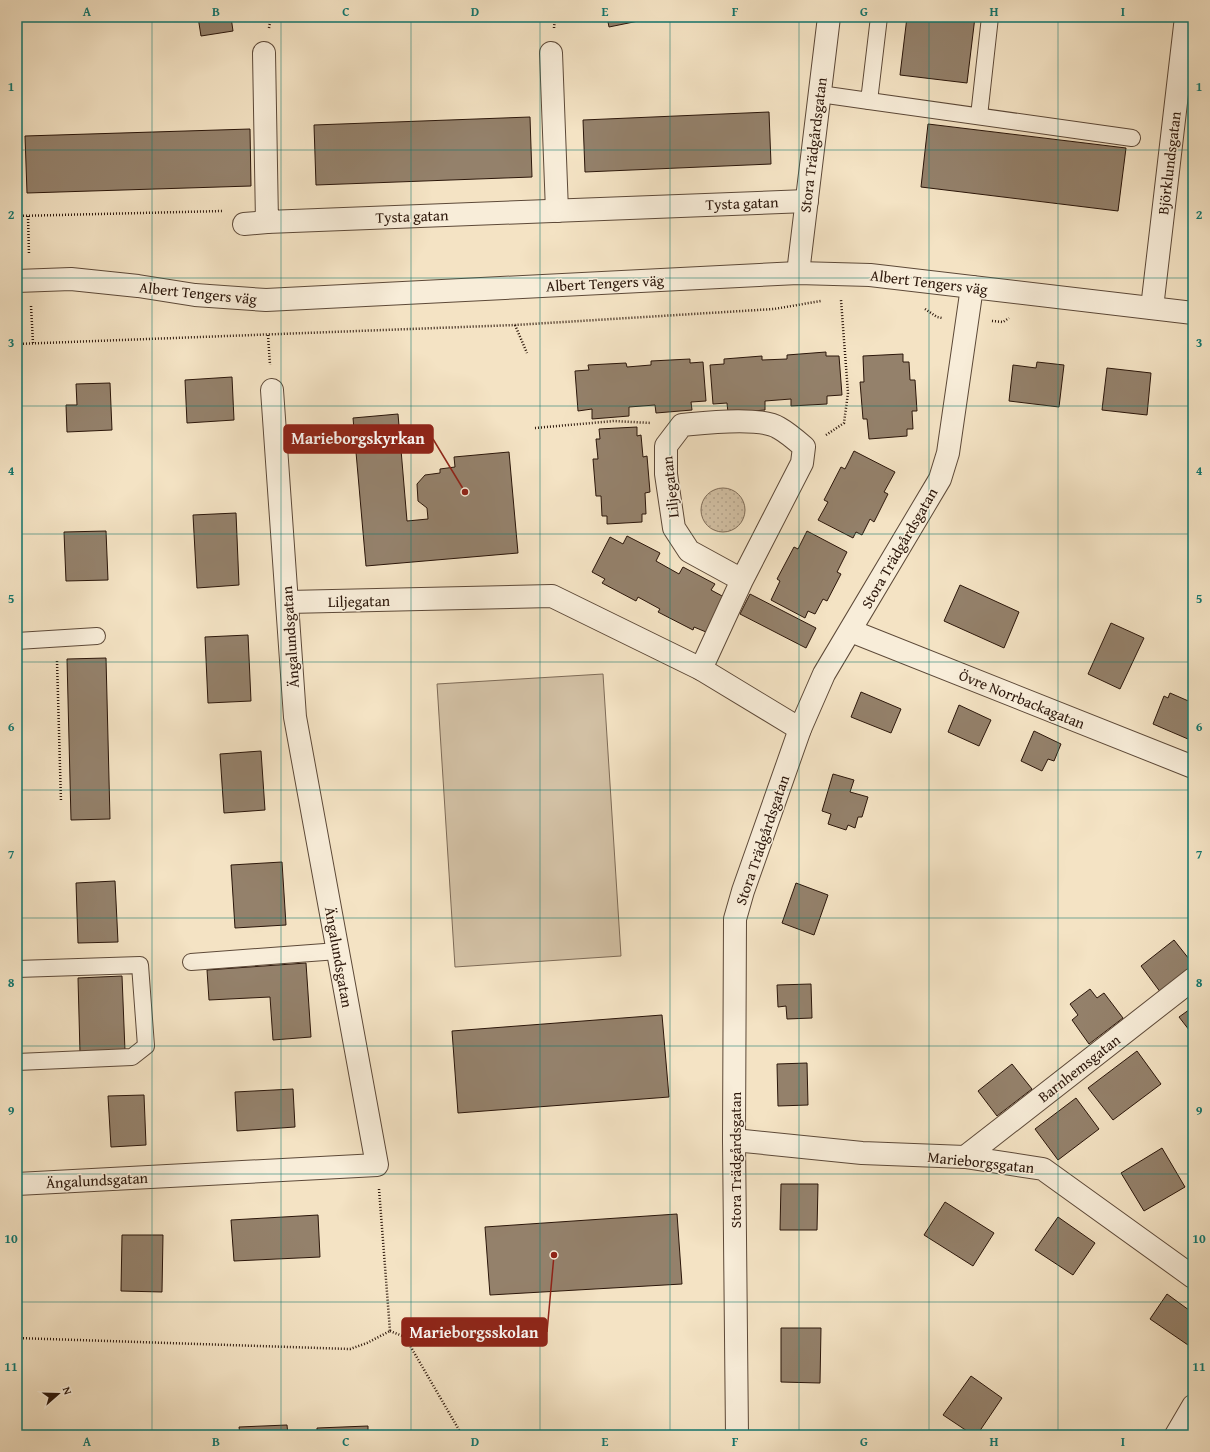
<svg xmlns="http://www.w3.org/2000/svg" width="1210" height="1452" font-family="'Gentium Book Plus',serif">
	<defs>
		<pattern id="park-dots" width="8" height="8" patternUnits="userSpaceOnUse"><rect width="8" height="8" fill="#d2c0a4"/><path d="M2 2h.1M6 6h.1" fill="none" stroke="#b4a48c" stroke-width="1.8" stroke-linecap="round"/></pattern>
	</defs>
	<rect width="100%" height="100%" fill="#f4e3c4"/>
	<filter id="stains"><feTurbulence type="fractalNoise" baseFrequency=".005" numOctaves="4"/><feColorMatrix values="0 0 0 0 .2 0 0 0 0 .09 0 0 0 0 .02 0 0 0 .5 -.17"/></filter>
	<radialGradient id="worn" r=".72"><stop offset=".6" stop-color="#630" stop-opacity="0"/><stop offset="1" stop-color="#630" stop-opacity=".3"/></radialGradient>
	<!-- park -->
	<circle fill="url(#park-dots)" stroke="#7e6b57" cx="723" cy="510" r="22"/>
	<!-- pitch -->
	<path fill="#d2c0a4" stroke="#7e6b57" d="M603 674 621 956 455 967 437 684Z"/>
	<!-- building -->
	<g fill="#94816b" stroke="#2b160a">
		<path d="M198 17H231L233 31 201 36Z"/>
		<path d="M607 17H658L609 27Z"/>
		<path d="M907 17H975L967 83 900 75Z"/>
		<path d="M769 112 771 164 585 172 583 120Z"/>
		<path d="M530 117 532 177 316 185 314 125Z"/>
		<path d="M928 124 1126 148 1118 211 921 187Z"/>
		<path d="M250 129 251 186 27 193 25 136Z"/>
		<path d="M826 352V356H839L842 395 827 396V404L791 406V399L765 401V410L728 413 727 403 713 404 710 365 724 364V359L762 356V360L787 359V355Z"/>
		<path d="M903 354V362H909L910 380H915L917 411H912L913 429H907V436L869 439 867 419H863L860 382H864L863 356Z"/>
		<path d="M690 359V363L703 362 706 401 691 402 692 410 656 413 655 405 629 407V416L592 419V409L578 411 575 371 589 370 588 365 626 363 627 367 651 365V361Z"/>
		<path d="M1037 362 1064 365 1059 407 1009 401 1013 365 1036 368Z"/>
		<path d="M1107 368 1151 373 1147 415 1102 410Z"/>
		<path d="M232 377 234 420 187 423 185 380Z"/>
		<path d="M110 383 112 430 67 432 66 405H77L76 384Z"/>
		<path d="M398 414 407 521 428 519 427 508 418 501 417 484 425 475 440 473V469L455 467 454 457 509 452 518 553 366 566 353 418Z"/>
		<path d="M637 427V436L641 435 643 457 647 456 650 492 645 493 646 514H642V522L607 524V516H602L601 496H596L593 459H598L596 439H600L599 429Z"/>
		<path d="M854 451 895 472 884 492 888 494 874 522 870 519 862 535 856 532 853 538 818 520 828 502 824 500 841 467 845 469Z"/>
		<path d="M236 513 239 585 197 588 193 515Z"/>
		<path d="M106 531 108 580 66 581 64 532Z"/>
		<path d="M807 531 847 552 837 572 841 574 827 601 823 599 815 614 808 611 805 618 771 600 780 581 777 579 794 547 798 549Z"/>
		<path d="M627 536 660 553 656 561 679 574 683 567 715 584 711 590 724 597 706 632 694 627 693 630 658 612 660 609 638 597 636 601 602 583 605 579 592 572 610 537 623 544Z"/>
		<path d="M960 585 1019 612 1004 648 944 621Z"/>
		<path d="M750 594 816 628 806 648 740 614Z"/>
		<path d="M1111 623 1144 638 1120 689 1088 674Z"/>
		<path d="M248 635 251 701 208 703 205 637Z"/>
		<path d="M106 658 110 819 71 820 67 659Z"/>
		<path d="M861 692 901 709 891 733 851 717Z"/>
		<path d="M1170 693 1193 703V728L1188 739 1153 724 1164 696 1168 698Z"/>
		<path d="M959 705 991 720 979 746 948 732Z"/>
		<path d="M1034 731 1061 744 1054 761 1048 759 1042 771 1021 761Z"/>
		<path d="M261 751 265 810 224 813 220 754Z"/>
		<path d="M833 774 854 780 850 792 868 797 862 817H858L855 828 848 825 846 830 828 824 831 814 822 811Z"/>
		<path d="M282 862 286 925 235 928 231 865Z"/>
		<path d="M115 881 118 942 78 943 76 883Z"/>
		<path d="M796 883 828 895 814 935 782 923Z"/>
		<path d="M1174 940 1193 964V969L1161 993 1141 966Z"/>
		<path d="M306 963 311 1037 273 1040 270 997 209 1000 207 970Z"/>
		<path d="M122 976 125 1051 80 1053 78 978Z"/>
		<path d="M811 984 812 1018 787 1019 786 1006 778 1007 777 985Z"/>
		<path d="M1090 989 1097 998 1104 993 1123 1018 1089 1044 1072 1020 1078 1015 1070 1004Z"/>
		<path d="M1193 1007V1035L1179 1017Z"/>
		<path d="M662 1015 669 1097 458 1113 452 1031Z"/>
		<path d="M1137 1051 1161 1084 1113 1120 1088 1088Z"/>
		<path d="M807 1063 808 1105 778 1106 777 1064Z"/>
		<path d="M1012 1064 1032 1089 997 1116 978 1091Z"/>
		<path d="M293 1089 295 1127 237 1131 235 1092Z"/>
		<path d="M144 1095 146 1145 111 1147 108 1096Z"/>
		<path d="M1076 1098 1099 1129 1058 1160 1035 1129Z"/>
		<path d="M1162 1148 1185 1187 1144 1211 1121 1173Z"/>
		<path d="M781 1184H818L817 1230H780Z"/>
		<path d="M945 1202 994 1233 973 1266 924 1235Z"/>
		<path d="M677 1214 682 1284 490 1295 485 1227Z"/>
		<path d="M318 1215 320 1257 234 1261 231 1220Z"/>
		<path d="M1058 1217 1095 1243 1073 1275 1035 1250Z"/>
		<path d="M122 1235H163L162 1292 121 1291Z"/>
		<path d="M1167 1294 1193 1313V1338L1188 1345 1150 1319Z"/>
		<path d="M781 1328H821L820 1383 781 1382Z"/>
		<path d="M971 1376 1002 1398 977 1435H973L943 1415Z"/>
		<path d="M287 1425 288 1435H240L239 1427Z"/>
		<path d="M368 1426V1435H317V1428Z"/>
	</g>
	<g fill="none" stroke-linecap="round" stroke-linejoin="round">
		<defs>
			<g id="service">
				<path d="M820 94 869 101 879 17"/>
				<path d="M869 101 1132 138"/>
				<path d="M979 116 990 17"/>
				<path d="M17 641 97 636"/>
				<path d="M191 962 338 951"/>
				<path d="M17 969 140 965 146 1046 132 1057 17 1062"/>
			</g>
			<g id="minor">
				<path d="M264 53 267 222 807 201"/>
				<path d="M551 53 557 211"/>
				<path d="M244 224 267 222"/>
				<path d="M798 273 829 17"/>
				<path d="M1152 308 1186 17"/>
				<path d="M288 602 552 596 701 669 800 729"/>
				<path d="M851 631 1193 767"/>
				<path d="M701 669 742 580 802 463 804 447C796 440 788 433 779 428 760 416 704 423 682 425L666 446V474L674 528 689 551 742 580"/>
				<path d="M734 1140 862 1153 965 1157 1043 1169 1193 1277"/>
				<path d="M965 1157 1193 979"/>
				<path d="M17 1184 377 1165 295 717 272 390"/>
				<path d="M737 1435 734 1140 735 919 743 891 800 729 824 674 940 479 948 453 972 287"/>
				<path d="M1176 1435 1193 1406"/>
			</g>
			<path id="tertiary" d="M17 281 71 279 138 286 195 295 266 300 798 273 870 275 1193 313"/>
		</defs>
		<!-- service casing -->
		<use href="#service" stroke="#5d4938" stroke-width="18"/>
		<!-- minor casing -->
		<use href="#minor" stroke="#5d4938" stroke-width="24"/>
		<!-- tertiary casing -->
		<use href="#tertiary" stroke="#5d4938" stroke-width="24"/>
		<!-- path -->
		<g stroke="#2b160a" stroke-width="2.5" stroke-dasharray="1 2" stroke-linecap="butt">
			<path d="M269 28 271 17"/>
			<path d="M554 28 555 17"/>
			<path d="M17 216 223 211"/>
			<path d="M28 216 29 255"/>
			<path d="M31 306 33 343"/>
			<path d="M925 309 937 317 942 318"/>
			<path d="M992 321 1003 322 1009 318"/>
			<path d="M515 325 527 353"/>
			<path d="M268 335 270 365"/>
			<path d="M17 344 515 325 774 309 821 301"/>
			<path d="M535 428 614 421 651 423"/>
			<path d="M826 435 844 423 848 393 841 300"/>
			<path d="M57 661 61 802"/>
			<path d="M379 1189 390 1331"/>
			<path d="M390 1331 405 1337 462 1435"/>
			<path d="M17 1338 350 1349 367 1343 390 1331"/>
		</g>
		<!-- service -->
		<use href="#service" stroke="#f8edd9" stroke-width="16"/>
		<!-- minor -->
		<use href="#minor" stroke="#f8edd9" stroke-width="22"/>
		<!-- tertiary -->
		<use href="#tertiary" stroke="#f8edd9" stroke-width="22"/>
	</g>
	<!-- grid -->
	<path fill="none" stroke="#0f766e" stroke-width="1" stroke-opacity="0.55" d="M152 17V1435M281 17V1435M411 17V1435M540 17V1435M670 17V1435M799 17V1435M929 17V1435M1058 17V1435M17 150H1193M17 278H1193M17 406H1193M17 534H1193M17 662H1193M17 790H1193M17 918H1193M17 1046H1193M17 1174H1193M17 1302H1193"/>
	<g text-anchor="middle" dominant-baseline="central" stroke-width="3" stroke-linejoin="round" paint-order="stroke">
		<!-- street labels -->
		<g font-size="15" fill="#2b160a" stroke="#f8edd9">
			<text transform="translate(813 145) rotate(-83)">Stora Trädgårdsgatan</text>
			<text transform="translate(1169 163) rotate(-83)">Björklundsgatan</text>
			<text transform="translate(742 203) rotate(-2)">Tysta gatan</text>
			<text transform="translate(412 216) rotate(-2)">Tysta gatan</text>
			<text transform="translate(929 282) rotate(7)">Albert Tengers väg</text>
			<text transform="translate(605 283) rotate(-3)">Albert Tengers väg</text>
			<text transform="translate(198 293) rotate(6)">Albert Tengers väg</text>
			<text transform="translate(670 487) rotate(-96)">Liljegatan</text>
			<text transform="translate(899 548) rotate(-60)">Stora Trädgårdsgatan</text>
			<text transform="translate(359 601) rotate(-1)">Liljegatan</text>
			<text transform="translate(290 637) rotate(-94)">Ängalundsgatan</text>
			<text transform="translate(1022 699) rotate(22)">Övre Norrbackagatan</text>
			<text transform="translate(762 840) rotate(-71)">Stora Trädgårdsgatan</text>
			<text transform="translate(339 957) rotate(80)">Ängalundsgatan</text>
			<text transform="translate(1079 1068) rotate(-38)">Barnhemsgatan</text>
			<text transform="translate(735 1160) rotate(-90)">Stora Trädgårdsgatan</text>
			<text transform="translate(981 1162) rotate(6)">Marieborgsgatan</text>
			<text transform="translate(97 1180) rotate(-3)">Ängalundsgatan</text>
		</g>
	</g>
	<!-- callouts -->
	<path fill="none" stroke="#8f2418" stroke-width="1.5" d="M465 492L433 439M554 1255L547 1332"/>
	<g fill="#8f2418" stroke="#f8edd9" stroke-width="1.5">
		<circle cx="465" cy="492" r="4"/>
		<circle cx="554" cy="1255" r="4"/>
	</g>
	<g fill="#8f2418" stroke="#8f2418" stroke-width="1.5">
		<rect x="284" y="425" width="149" height="28" rx="4"/>
		<rect x="402" y="1318" width="145" height="28" rx="4"/>
	</g>
	<g font-size="16" text-anchor="middle" font-weight="bold" fill="#fff">
		<text x="358" y="444">Marieborgskyrkan</text>
		<text x="474" y="1338">Marieborgsskolan</text>
	</g>
	<!-- margin -->
	<rect width="1210" height="1452" fill="none" stroke="#f4e3c4" stroke-width="44"/>
	<!-- north arrow -->
	<g transform="translate(58 1394) rotate(70)" stroke="#f8edd9" stroke-width="3" paint-order="stroke">
	<path d="M0-3L7 15L0 10L-7 15Z" fill="#2b160a"/>
	<text y="-6" font-size="11" font-weight="bold" text-anchor="middle" fill="#2b160a">N</text>
	</g>
	<rect x="22" y="22" width="1166" height="1408" fill="none" stroke="#0f766e" stroke-width="1.5"/>
	<g font-size="13" text-anchor="middle" font-weight="bold" fill="#0f766e">
		<text x="87" y="16">A</text>
		<text x="216" y="16">B</text>
		<text x="346" y="16">C</text>
		<text x="475" y="16">D</text>
		<text x="605" y="16">E</text>
		<text x="735" y="16">F</text>
		<text x="864" y="16">G</text>
		<text x="994" y="16">H</text>
		<text x="1123" y="16">I</text>
		<text x="11" y="91">1</text>
		<text x="1199" y="91">1</text>
		<text x="11" y="219">2</text>
		<text x="1199" y="219">2</text>
		<text x="11" y="347">3</text>
		<text x="1199" y="347">3</text>
		<text x="11" y="475">4</text>
		<text x="1199" y="475">4</text>
		<text x="11" y="603">5</text>
		<text x="1199" y="603">5</text>
		<text x="11" y="731">6</text>
		<text x="1199" y="731">6</text>
		<text x="11" y="859">7</text>
		<text x="1199" y="859">7</text>
		<text x="11" y="987">8</text>
		<text x="1199" y="987">8</text>
		<text x="11" y="1115">9</text>
		<text x="1199" y="1115">9</text>
		<text x="11" y="1243">10</text>
		<text x="1199" y="1243">10</text>
		<text x="11" y="1371">11</text>
		<text x="1199" y="1371">11</text>
		<text x="87" y="1446">A</text>
		<text x="216" y="1446">B</text>
		<text x="346" y="1446">C</text>
		<text x="475" y="1446">D</text>
		<text x="605" y="1446">E</text>
		<text x="735" y="1446">F</text>
		<text x="864" y="1446">G</text>
		<text x="994" y="1446">H</text>
		<text x="1123" y="1446">I</text>
	</g>
	<rect width="100%" height="100%" filter="url(#stains)"/>
	<rect width="100%" height="100%" fill="url(#worn)"/>
</svg>
